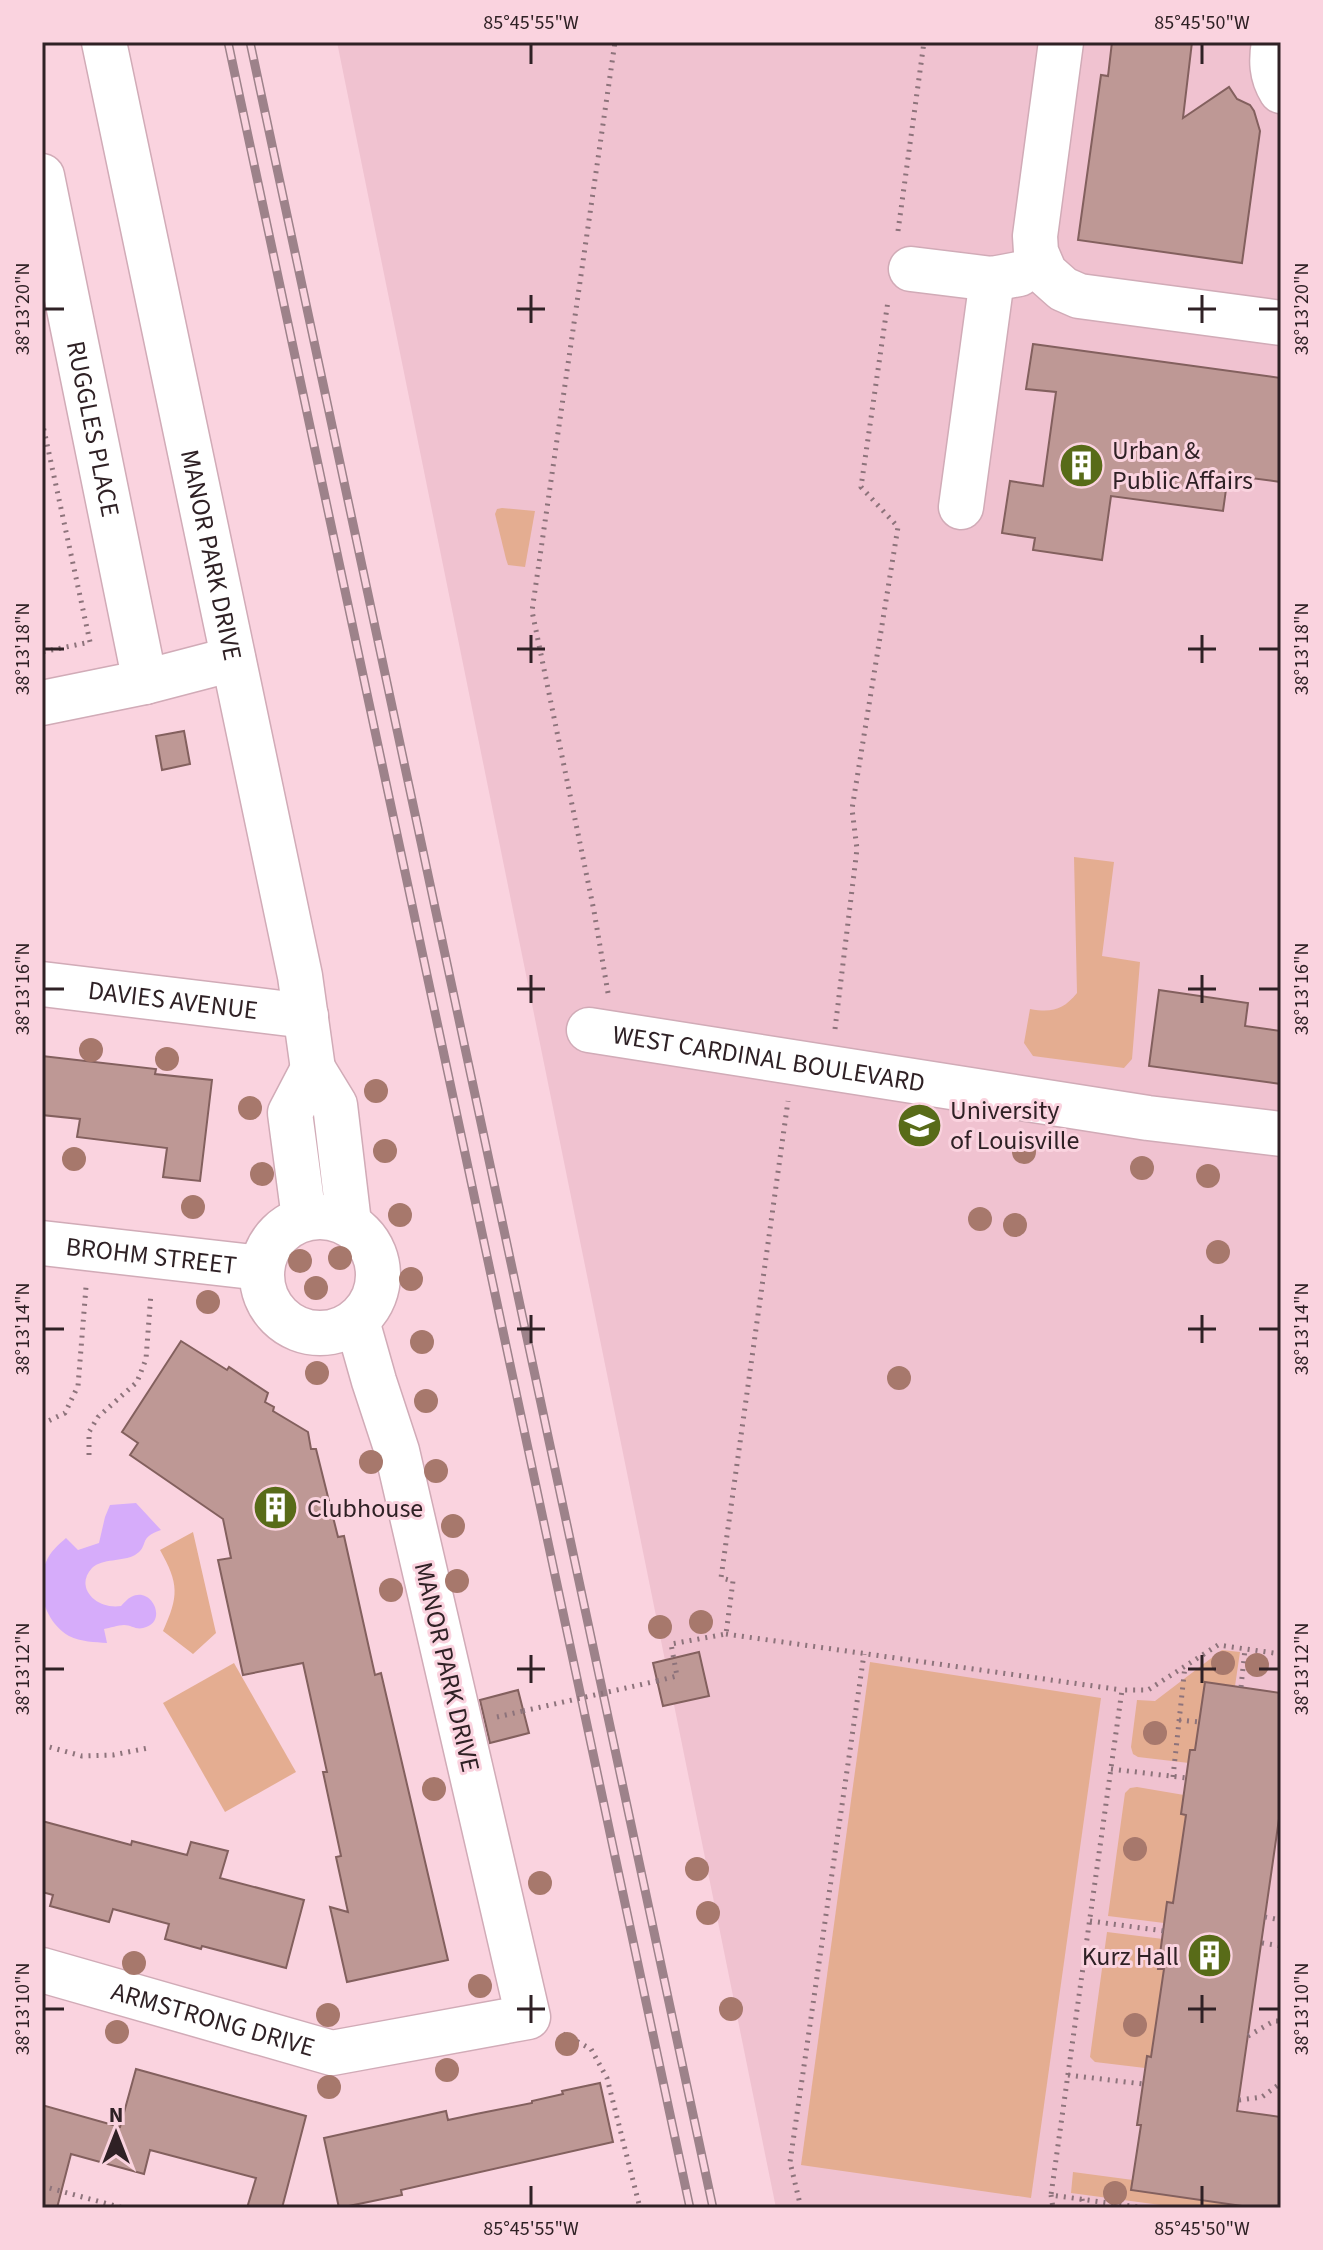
<svg xmlns="http://www.w3.org/2000/svg" width="1323" height="2250" font-family="'Source Sans 3',sans-serif">
	<rect width="100%" height="100%" fill="#fad3df"/>
	<!-- built -->
	<path fill="#f0c2d0" d="M337 42H1281V2208H776Z"/>
	<!-- green -->
	<g fill="#e4ad91">
		<path d="M502 508 535 511 525 567 508 565 506 559 495 514 497 509Z"/>
		<path d="M1074 857 1114 862 1102 956 1140 962 1132 1059 1124 1068 1033 1056 1024 1043 1030 1009C1052 1013 1063 1010 1077 993Z"/>
		<path d="M193 1532 216 1633 193 1654 163 1631C179 1596 179 1584 160 1550Z"/>
		<path d="M1222 1650 1240 1652 1235 1686 1205 1682 1195 1750 1189 1763 1138 1757 1133 1754 1131 1747 1137 1700 1155 1701Z"/>
		<path d="M870 1662 1101 1698 1031 2198 801 2165Z"/>
		<path d="M234 1663 296 1772 225 1812 163 1703Z"/>
		<path d="M1137 1787 1184 1795 1186 1815 1173 1903 1167 1902 1164 1923 1108 1916 1125 1793 1130 1788Z"/>
		<path d="M1107 1932 1163 1939 1159 1969H1164L1151 2057H1147L1145 2068 1095 2062 1090 2057Z"/>
		<path d="M1073 2172 1133 2180 1132 2190 1256 2208H1183L1071 2193Z"/>
	</g>
	<!-- water -->
	<path fill="#d6acfa" d="M136 1503 161 1530C137 1538 150 1546 135 1555 122 1562 103 1558 92 1568 74 1587 96 1610 121 1606 124 1603 127 1599 131 1597 152 1585 169 1623 143 1628 136 1630 131 1625 124 1625 118 1625 110 1628 104 1629L107 1643C95 1642 81 1642 69 1636 45 1622 34 1587 46 1562 50 1552 58 1545 66 1538L78 1550 99 1543 105 1517 110 1505Z"/>
	<!-- building -->
	<g fill="#be9895" stroke="#83605e" stroke-width="2">
		<path d="M1112 42H1192L1183 118 1229 87 1237 99 1250 105 1254 111 1260 131 1242 263 1078 240 1101 75 1108 76Z"/>
		<path d="M1033 344 1281 378V482L1228 475 1223 511 1111 496 1102 560 1033 550 1035 538 1002 533 1010 481 1043 486 1056 392 1026 389Z"/>
		<path d="M184 731 190 764 162 770 156 736Z"/>
		<path d="M1159 990 1248 1003 1245 1026 1281 1031V1084L1149 1066Z"/>
		<path d="M42 1056 156 1069 155 1074 212 1080 200 1181 163 1177 167 1148 77 1137 80 1119 42 1115Z"/>
		<path d="M181 1341 227 1370 229 1367 268 1393 265 1402 274 1407 273 1411 308 1432 311 1449H316L338 1537 344 1536 375 1675 381 1673 448 1960 347 1982 330 1907 348 1912 336 1857 341 1856 323 1772H327L303 1663 243 1675 218 1560 231 1558 223 1519 130 1455 138 1443 122 1432Z"/>
		<path d="M699 1652 709 1696 663 1706 653 1663Z"/>
		<path d="M1205 1682 1281 1693V1805L1237 2111 1281 2117V2208H1256L1131 2190 1141 2125H1137L1143 2084 1147 2056 1151 2057 1164 1969H1158L1167 1902 1173 1903 1186 1815 1181 1814 1190 1750H1195Z"/>
		<path d="M518 1690 529 1733 490 1743 480 1700Z"/>
		<path d="M42 1821 131 1845 132 1841 187 1855 191 1842 228 1851 220 1878 304 1900 286 1968 202 1946 201 1949 165 1939 169 1924 113 1909 109 1922 50 1906 53 1895 42 1892Z"/>
		<path d="M136 2069 306 2116 282 2208H247L256 2178 150 2150 144 2174 71 2154 57 2208H42V2105L120 2127Z"/>
		<path d="M600 2083 613 2142 401 2190 402 2195 339 2208 324 2138 446 2111 448 2120 476 2114 532 2103V2101L563 2094 562 2091Z"/>
	</g>
	<g fill="none" stroke-linecap="round" stroke-linejoin="round">
		<defs>
			<g id="minor">
				<path id="s1" d="M104 42 300 976 313 1069"/>
				<path d="M1061 42 1035 236 1036 252 1045 273 1063 289 1079 296 1281 323"/>
				<path d="M1274 42C1271 60 1271 75 1281 91"/>
				<path id="s2" d="M42 176 145 682"/>
				<path d="M911 269 992 279 1019 274"/>
				<path d="M961 507 992 279"/>
				<path d="M42 703 145 682 233 659"/>
				<path id="s3" d="M42 984 306 1016"/>
				<path id="s4" d="M589 1030 1148 1118 1281 1134"/>
				<circle cx="320" cy="1275" r="58"/>
				<path d="M304 1218 290 1113 313 1069 335 1105 349 1223"/>
				<path id="s5" d="M42 1243 262 1268"/>
				<path id="s6" d="M42 1970 332 2053 528 2017 397 1451 374 1381 357 1321"/>
			</g>
		</defs>
		<!-- minor casing -->
		<use href="#minor" stroke="#d1abb7" stroke-width="47"/>
		<!-- path -->
		<g stroke="#8d737b" stroke-width="5" stroke-dasharray="2 6" stroke-linecap="butt">
			<path d="M898 231 924 42"/>
			<path d="M42 421 90 642 42 652"/>
			<path d="M608 993 594 911 532 611 615 42"/>
			<path d="M835 1029 857 849 852 809 898 527 861 487 888 301"/>
			<path d="M42 1424 65 1413 78 1386 86 1287"/>
			<path d="M89 1455V1432L98 1417 137 1382 146 1359 151 1293"/>
			<path d="M726 1634 1122 1690"/>
			<path d="M657 1681 677 1676 671 1644 726 1634 733 1581 721 1578 788 1101"/>
			<path d="M1241 1687 1245 1649"/>
			<path d="M497 1717 523 1711"/>
			<path d="M1179 1720 1199 1722"/>
			<path d="M42 1745 82 1756 113 1755 148 1748"/>
			<path d="M1111 1769 1187 1778"/>
			<path d="M1173 1777 1185 1666"/>
			<path d="M1265 1917 1281 1920"/>
			<path d="M1090 1921 1164 1931"/>
			<path d="M1262 1943 1281 1946"/>
			<path d="M563 2034 591 2049 607 2078 640 2208"/>
			<path d="M1248 2036 1274 2021H1281"/>
			<path d="M1068 2075 1143 2084"/>
			<path d="M1239 2100 1262 2097 1281 2083"/>
			<path d="M42 2186 123 2208"/>
			<path d="M1051 2195 1053 2208"/>
			<path d="M1082 2199 1084 2208"/>
			<path d="M801 2208 790 2162 864 1654"/>
			<path d="M1145 2208 1051 2195 1122 1690H1148L1218 1645 1281 1654"/>
		</g>
		<!-- minor -->
		<use href="#minor" stroke="#fff" stroke-width="44"/>
		<defs>
			<g id="rail">
				<path d="M228 42 690 2208"/>
				<path d="M250 42 713 2208"/>
			</g>
		</defs>
		<!-- rail casing -->
		<use href="#rail" stroke="#9d828a" stroke-width="9"/>
		<!-- rail -->
		<use href="#rail" stroke="#fad3df" stroke-width="6" stroke-dasharray="18" stroke-linecap="butt"/>
		<!-- path-bridge -->
		<path stroke="#8d737b" stroke-width="5" stroke-dasharray="2 6" stroke-linecap="butt" d="M523 1711 657 1681"/>
	</g>
	<!-- trees -->
	<g fill="#a7786c">
		<circle cx="91" cy="1050" r="12"/>
		<circle cx="167" cy="1059" r="12"/>
		<circle cx="376" cy="1091" r="12"/>
		<circle cx="250" cy="1108" r="12"/>
		<circle cx="385" cy="1151" r="12"/>
		<circle cx="1024" cy="1152" r="12"/>
		<circle cx="74" cy="1159" r="12"/>
		<circle cx="1142" cy="1168" r="12"/>
		<circle cx="262" cy="1174" r="12"/>
		<circle cx="1208" cy="1176" r="12"/>
		<circle cx="193" cy="1207" r="12"/>
		<circle cx="400" cy="1215" r="12"/>
		<circle cx="980" cy="1219" r="12"/>
		<circle cx="1015" cy="1225" r="12"/>
		<circle cx="1218" cy="1252" r="12"/>
		<circle cx="340" cy="1258" r="12"/>
		<circle cx="300" cy="1261" r="12"/>
		<circle cx="411" cy="1279" r="12"/>
		<circle cx="316" cy="1288" r="12"/>
		<circle cx="208" cy="1302" r="12"/>
		<circle cx="422" cy="1342" r="12"/>
		<circle cx="317" cy="1373" r="12"/>
		<circle cx="899" cy="1378" r="12"/>
		<circle cx="426" cy="1401" r="12"/>
		<circle cx="371" cy="1462" r="12"/>
		<circle cx="436" cy="1471" r="12"/>
		<circle cx="453" cy="1526" r="12"/>
		<circle cx="457" cy="1581" r="12"/>
		<circle cx="391" cy="1590" r="12"/>
		<circle cx="701" cy="1622" r="12"/>
		<circle cx="660" cy="1627" r="12"/>
		<circle cx="1223" cy="1663" r="12"/>
		<circle cx="1257" cy="1665" r="12"/>
		<circle cx="1155" cy="1733" r="12"/>
		<circle cx="434" cy="1789" r="12"/>
		<circle cx="1135" cy="1849" r="12"/>
		<circle cx="697" cy="1869" r="12"/>
		<circle cx="540" cy="1883" r="12"/>
		<circle cx="708" cy="1913" r="12"/>
		<circle cx="134" cy="1963" r="12"/>
		<circle cx="480" cy="1986" r="12"/>
		<circle cx="731" cy="2009" r="12"/>
		<circle cx="328" cy="2015" r="12"/>
		<circle cx="1135" cy="2025" r="12"/>
		<circle cx="117" cy="2032" r="12"/>
		<circle cx="567" cy="2044" r="12"/>
		<circle cx="447" cy="2070" r="12"/>
		<circle cx="329" cy="2087" r="12"/>
		<circle cx="1115" cy="2193" r="12"/>
	</g>
	<!-- ticks -->
	<path fill="none" stroke="#2f2125" stroke-width="3" d="M531 44V64M1202 44V64M531 295V323M1202 295V323M44 309H64M517 309H545M1188 309H1216M1259 309H1279M531 635V663M1202 635V663M44 649H64M517 649H545M1188 649H1216M1259 649H1279M531 975V1003M1202 975V1003M44 989H64M517 989H545M1188 989H1216M1259 989H1279M531 1315V1343M1202 1315V1343M44 1329H64M517 1329H545M1188 1329H1216M1259 1329H1279M531 1655V1683M1202 1655V1683M44 1669H64M517 1669H545M1188 1669H1216M1259 1669H1279M531 1995V2023M1202 1995V2023M44 2009H64M517 2009H545M1188 2009H1216M1259 2009H1279M531 2186V2206M1202 2186V2206"/>
	<!-- icons -->
	<defs>
		<symbol id="building-disc" viewBox="-11 -11 22 22"><circle r="9.5" fill="#586b18" stroke="#fad3df"/><path d="M-4-6H4V6H1V3H-1V6H-4ZM-2.5-4.3h1.7v1.8h-1.7ZM.8-4.3h1.7v1.8H.8ZM-2.5-1h1.7V.8h-1.7ZM.8-1h1.7V.8H.8Z" fill="#fff"/></symbol>
		<symbol id="university-disc" viewBox="-11 -11 22 22"><circle r="9.5" fill="#586b18" stroke="#fad3df"/><path d="M0-5L7-2L0 1L-7-2ZM-4 1L0 2.5L4 1V4Q0 6-4 4Z" fill="#fff"/></symbol>
	</defs>
	<g fill-rule="evenodd">
		<use href="#building-disc" x="1056" y="440" width="51" height="51"/>
		<use href="#university-disc" x="894" y="1100" width="51" height="51"/>
		<use href="#building-disc" x="250" y="1482" width="51" height="51"/>
		<use href="#building-disc" x="1184" y="1930" width="51" height="51"/>
	</g>
	<g text-anchor="middle" dominant-baseline="central" stroke-width="6" stroke-linejoin="round" paint-order="stroke">
		<!-- street labels -->
		<g font-size="26" fill="#2f2125" stroke="#fad3df">
			<text stroke="none"><textPath href="#s2" startOffset="258">RUGGLES PLACE</textPath></text>
			<text stroke="none"><textPath href="#s1" startOffset="524">MANOR PARK DRIVE</textPath></text>
			<text stroke="none"><textPath href="#s3" startOffset="132">DAVIES AVENUE</textPath></text>
			<text stroke="none"><textPath href="#s4" startOffset="182">WEST CARDINAL BOULEVARD</textPath></text>
			<text stroke="none"><textPath href="#s5" startOffset="110">BROHM STREET</textPath></text>
			<text transform="translate(447 1667) rotate(77)">MANOR PARK DRIVE</text>
			<text stroke="none"><textPath href="#s6" startOffset="178">ARMSTRONG DRIVE</textPath></text>
		</g>
		<!-- poi labels -->
		<g font-size="26" fill="#2f2125" stroke="#fad3df" text-anchor="start">
			<text x="1112" y="450">Urban &amp;<tspan x="1112" dy="30">Public Affairs</tspan></text>
			<text x="950" y="1110">University<tspan x="950" dy="30">of Louisville</tspan></text>
			<text x="307" y="1508">Clubhouse</text>
			<text x="1179" y="1956" text-anchor="end">Kurz Hall</text>
		</g>
	</g>
	<!-- border -->
	<rect width="1323" height="2250" fill="none" stroke="#fad3df" stroke-width="88"/>
	<!-- north arrow -->
	<g transform="translate(116 2134)" stroke="#fad3df" stroke-width="6" paint-order="stroke">
	<path d="M0-6L14 30L0 20L-14 30Z" fill="#2f2125"/>
	<text y="-12" font-size="22" font-weight="bold" text-anchor="middle" fill="#2f2125">N</text>
	</g>
	<rect x="44" y="44" width="1235" height="2162" fill="none" stroke="#2f2125" stroke-width="3"/>
	<g font-size="20" text-anchor="middle" fill="#2f2125">
		<text x="531" y="29">85°45'55"W</text>
		<text x="1202" y="29">85°45'50"W</text>
		<text transform="translate(22 309) rotate(-90)" y="7">38°13'20"N</text>
		<text transform="translate(1301 309) rotate(-90)" y="7">38°13'20"N</text>
		<text transform="translate(22 649) rotate(-90)" y="7">38°13'18"N</text>
		<text transform="translate(1301 649) rotate(-90)" y="7">38°13'18"N</text>
		<text transform="translate(22 989) rotate(-90)" y="7">38°13'16"N</text>
		<text transform="translate(1301 989) rotate(-90)" y="7">38°13'16"N</text>
		<text transform="translate(22 1329) rotate(-90)" y="7">38°13'14"N</text>
		<text transform="translate(1301 1329) rotate(-90)" y="7">38°13'14"N</text>
		<text transform="translate(22 1669) rotate(-90)" y="7">38°13'12"N</text>
		<text transform="translate(1301 1669) rotate(-90)" y="7">38°13'12"N</text>
		<text transform="translate(22 2009) rotate(-90)" y="7">38°13'10"N</text>
		<text transform="translate(1301 2009) rotate(-90)" y="7">38°13'10"N</text>
		<text x="531" y="2235">85°45'55"W</text>
		<text x="1202" y="2235">85°45'50"W</text>
	</g>
</svg>
